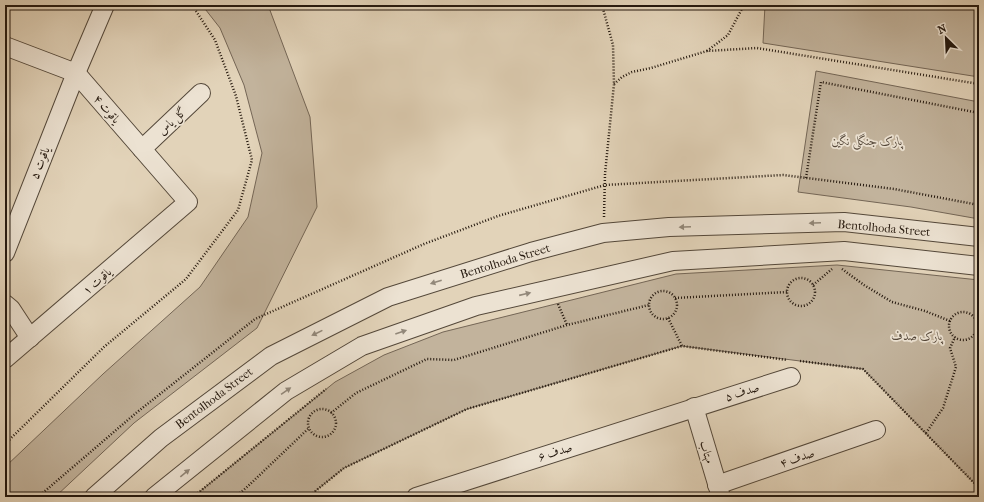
<svg xmlns="http://www.w3.org/2000/svg" width="984" height="502" font-family="'IM FELL French Canon',Amiri,serif">
	<rect width="100%" height="100%" fill="#e2d3b9"/>
	<filter id="stains"><feTurbulence type="fractalNoise" baseFrequency=".005" numOctaves="4"/><feColorMatrix values="0 0 0 0 .2 0 0 0 0 .09 0 0 0 0 .02 0 0 0 .5 -.17"/></filter>
	<radialGradient id="worn" r=".72"><stop offset=".6" stop-color="#630" stop-opacity="0"/><stop offset="1" stop-color="#630" stop-opacity=".3"/></radialGradient>
	<!-- green -->
	<g fill="#c2b39c" stroke="#746656">
		<path d="M202 5H268L310 117 317 207 257 328 134 423 55 497H5V467L103 374 200 287 248 217 262 153 244 85 220 28Z"/>
		<path d="M765 5H979V77L763 43Z"/>
		<path d="M816 71 979 102V219L911 207 798 192Z"/>
		<path d="M837 265 979 280V488L863 369 682 346 467 409 344 468 308 497H193L335 382 384 355 443 332 676 274Z"/>
	</g>
	<g fill="none" stroke-linecap="round" stroke-linejoin="round">
		<defs>
			<g id="minor">
				<path d="M5 46 76 73 188 202 5 359"/>
				<path d="M142 149 201 93"/>
				<path d="M5 253 76 73 105 5"/>
				<path d="M5 304 11 309 30 338"/>
				<path d="M694 407 721 497"/>
				<path d="M717 485 876 430"/>
				<path d="M94 497 161 438 271 356 388 297 531 252 603 233 669 227 844 222 979 237"/>
				<path d="M154 497 286 391 362 346 476 306 673 261 844 251 979 266"/>
				<path d="M416 497 791 377"/>
			</g>
		</defs>
		<!-- minor casing -->
		<use href="#minor" stroke="#54483a" stroke-width="20"/>
		<!-- path -->
		<g stroke="#25190f" stroke-width="2.5" stroke-dasharray="1 2" stroke-linecap="butt">
			<path d="M602 5 613 45 614 84 605 174 604 217"/>
			<path d="M707 51 728 35 744 5"/>
			<path d="M614 84 622 77 632 72 651 68 707 51 757 48 979 84"/>
			<path d="M806 178 821 82 979 113"/>
			<path d="M842 269 864 285 892 302 925 311 950 321"/>
			<circle cx="801" cy="292" r="14"/>
			<path d="M813 285 832 269"/>
			<circle cx="663" cy="305" r="14"/>
			<path d="M675 298 787 292"/>
			<path d="M558 304 567 325"/>
			<circle cx="963" cy="326" r="14"/>
			<path d="M668 318 682 346 787 360"/>
			<path d="M800 361 863 369 979 488"/>
			<circle cx="322" cy="423" r="14"/>
			<path d="M331 413 356 393 427 359 454 360 567 325 649 305"/>
			<path d="M926 433 943 408 956 367 950 348 955 337"/>
			<path d="M5 444 104 347 186 279 238 210 252 160 236 96 215 40 192 5"/>
			<path d="M38 497 136 413 255 319 424 244 498 216 605 185 783 175 894 189 979 205"/>
			<path d="M193 497 326 389"/>
			<path d="M235 497 246 488 309 428"/>
			<path d="M308 497 344 468 467 409 682 346"/>
		</g>
		<!-- minor -->
		<use href="#minor" stroke="#ece2d2" stroke-width="18"/>
	</g>
	<!-- one-way arrows -->
	<defs><path id="oneway-solid" d="M-6-.8H1V-3.2L6.5 0L1 3.2V.8H-6Z"/></defs>
	<g fill="#92887a">
		<use href="#oneway-solid" transform="translate(815 223) rotate(178)"/>
		<use href="#oneway-solid" transform="translate(685 227) rotate(178)"/>
		<use href="#oneway-solid" transform="translate(436 282) rotate(162)"/>
		<use href="#oneway-solid" transform="translate(525 294) rotate(-13)"/>
		<use href="#oneway-solid" transform="translate(401 332) rotate(-19)"/>
		<use href="#oneway-solid" transform="translate(317 333) rotate(154)"/>
		<use href="#oneway-solid" transform="translate(286 391) rotate(-35)"/>
		<use href="#oneway-solid" transform="translate(185 473) rotate(-39)"/>
	</g>
	<g text-anchor="middle" dominant-baseline="central" stroke-width="3.5" stroke-linejoin="round" paint-order="stroke">
		<!-- street labels -->
		<g font-size="12" fill="#25190f" stroke="#ece2d2">
			<text transform="translate(107 109) rotate(49)">یاقوت ۴</text>
			<text transform="translate(172 121) rotate(-43)">گل یاس</text>
			<text transform="translate(40 163) rotate(-68)">یاقوت ۵</text>
			<text transform="translate(884 228) rotate(5)">Bentolhoda Street</text>
			<text transform="translate(505 261) rotate(-17)">Bentolhoda Street</text>
			<text transform="translate(97 281) rotate(-41)">یاقوت ۱</text>
			<text transform="translate(742 392) rotate(-18)">صدف ۵</text>
			<text transform="translate(214 398) rotate(-37)">Bentolhoda Street</text>
			<text transform="translate(555 452) rotate(-18)">صدف ۶</text>
			<text transform="translate(707 452) rotate(73)">مهتاب</text>
			<text transform="translate(797 458) rotate(-19)">صدف ۴</text>
		</g>
		<!-- park labels -->
		<g font-size="12" font-style="italic" fill="#544739" stroke="#ece2d2">
			<text x="867" y="141">پارک جنگلی نگین</text>
			<text x="917" y="336">پارک صدف</text>
		</g>
	</g>
	<!-- margin -->
	<rect width="984" height="502" fill="none" stroke="#e2d3b9" stroke-width="20"/>
	<rect x="6" y="6" width="972" height="490" fill="none" stroke="#25190f" stroke-width="2"/>
	<rect x="10" y="10" width="964" height="482" fill="none" stroke="#25190f"/>
	<!-- north arrow -->
	<g transform="translate(946 38) rotate(336)" stroke="#ece2d2" stroke-width="3" paint-order="stroke">
	<path d="M0-3L7 15L0 10L-7 15Z" fill="#25190f"/>
	<text y="-6" font-size="11" font-weight="bold" text-anchor="middle" fill="#25190f">N</text>
	</g>
	<rect width="100%" height="100%" filter="url(#stains)"/>
	<rect width="100%" height="100%" fill="url(#worn)"/>
</svg>
